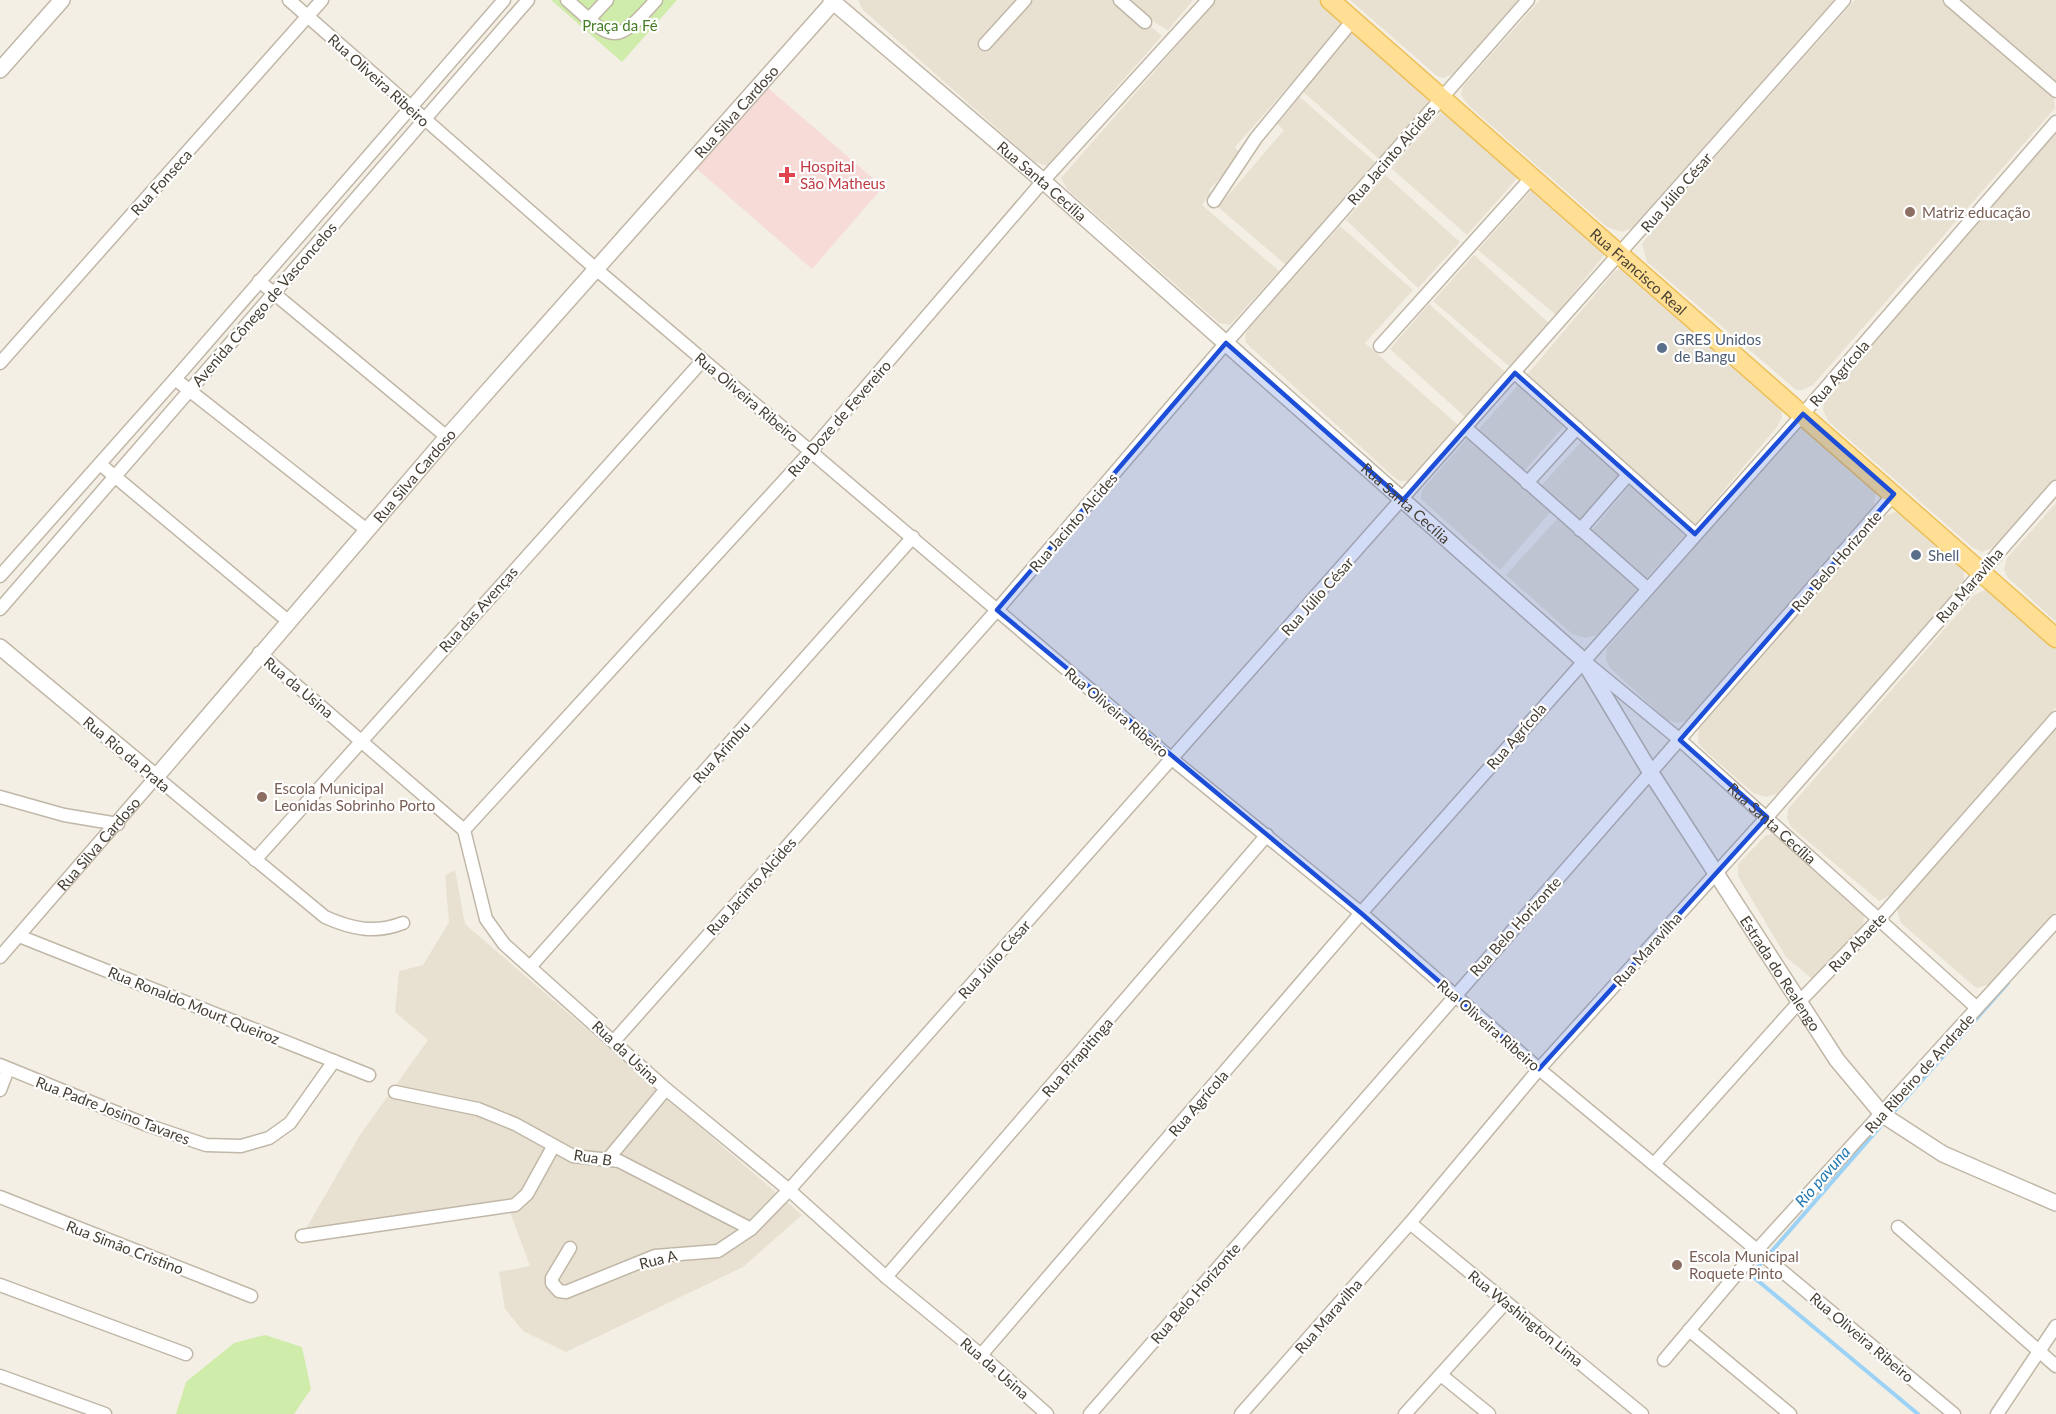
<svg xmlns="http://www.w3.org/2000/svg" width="2056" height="1414" font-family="Lato,sans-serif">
	<rect width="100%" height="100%" fill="#f4efe5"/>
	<!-- residential -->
	<g fill="#e8e1d2">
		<path d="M858 0H1121L1162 36 1047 166 1035 162 863 10Z"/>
		<path d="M1130 0H1193L1168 30 1157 24Z"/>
		<path d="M1217 0H1320L1345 23 1235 147 1241 155 1209 190 1210 194 1202 205 1279 271 1230 325 1219 323 1067 189 1061 178Z"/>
		<path d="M1350 0H1518L1453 74 1443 78 1437 76Z"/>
		<path d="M1540 0H1834L1632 228 1622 232 1607 227 1468 105 1461 95 1463 86Z"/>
		<path d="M1855 0H1941L2049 93 2054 98 2055 108 1813 385 1802 390H1796L1647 262 1642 244 1667 211Z"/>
		<path d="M1960 0H2056V83Z"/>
		<path d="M1352 29 1428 98 1427 106 1379 159 1299 88Z"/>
		<path d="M1295 93 1375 162 1286 265 1218 207 1284 130 1277 124 1295 103 1290 98Z"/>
		<path d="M1442 112H1448L1520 175 1467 235 1391 168Z"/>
		<path d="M2056 132V479L1997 546 1982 552 1973 548 1828 421 1823 410 1824 400Z"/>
		<path d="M1385 175 1460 242 1418 288 1346 220Z"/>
		<path d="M1534 187 1605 254 1556 315 1478 250Z"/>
		<path d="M1340 226 1413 290 1365 343 1458 425 1408 481H1400L1395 478 1245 342 1246 333 1251 326Z"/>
		<path d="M1474 255 1549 323 1510 367 1433 301Z"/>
		<path d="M1622 268 1781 407 1782 417 1777 427 1693 527 1525 377 1615 271Z"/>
		<path d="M1429 304 1505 372 1465 417 1390 349Z"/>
		<path d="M1519 384 1565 425 1523 472 1477 431Z"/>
		<path d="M1798 428 1807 429 1876 490 1874 508 1689 720 1678 723 1667 720 1610 668 1606 660 1607 648Z"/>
		<path d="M1470 435 1553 509 1500 570 1421 499 1422 490Z"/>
		<path d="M1583 440 1621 477 1580 526 1538 489Z"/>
		<path d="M1632 483 1687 533 1643 582 1588 535Z"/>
		<path d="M2056 503V622L2007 577 2004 569 2007 558Z"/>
		<path d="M1894 512H1902L1964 568V583L1777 794 1766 797 1753 793 1702 748 1698 742 1699 728 1883 517Z"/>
		<path d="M1558 518 1638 589 1597 635 1586 638 1572 634 1506 575Z"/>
		<path d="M1987 589 1994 591 2056 647V707L1892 894 1879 901 1791 827 1787 818 1788 809 1974 595Z"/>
		<path d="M2056 725V911L1990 984 1976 988 1901 923 1897 909Z"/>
		<path d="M1773 834 1858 906 1864 916 1863 925 1819 975 1812 979 1786 957 1738 876V864L1766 835Z"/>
		<path d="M455 870 465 924 802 1215 743 1267 566 1352 523 1331 505 1309 499 1272 530 1266 507 1204 304 1232 360 1135 428 1040 395 1012 399 971 423 965 449 922 445 875Z"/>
	</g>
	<!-- medical -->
	<path fill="#f6dbd7" d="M761 82 883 187 812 269 690 163Z"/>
	<!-- green -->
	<g fill="#cfecaa">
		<path d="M551 0H677L622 62Z"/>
		<path d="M265 1335 302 1347 311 1389 294 1414H176L186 1382 234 1343Z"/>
	</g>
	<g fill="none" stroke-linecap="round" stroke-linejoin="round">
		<!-- stream -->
		<g stroke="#9cd2f6" stroke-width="4">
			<path d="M1891 1115 2008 983"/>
			<path d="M1886 1120 1751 1275 1918 1414"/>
		</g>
		<defs>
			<g id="minor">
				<path d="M289 0 596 269 1172 759 1361 913 1539 1069 1954 1414"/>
				<path d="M567 0C612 39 613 49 656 0"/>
				<path d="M1120 0 1145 22"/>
				<path d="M1950 0 2056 91"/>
				<path d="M589 19 607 0"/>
				<path d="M985 44 1025 0"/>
				<path d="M1214 201 1256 138 1353 20"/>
				<path d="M259 281 447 437"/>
				<path d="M1380 346 1532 177"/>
				<path d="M0 363 322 0"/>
				<path d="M1515 373 1695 534"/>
				<path d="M175 379 368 531"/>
				<path d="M1466 428 1648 589"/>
				<path d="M100 464 288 621"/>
				<path d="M1527 483 1577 428"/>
				<path d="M1580 530 1628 475"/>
				<path d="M0 576 175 379 504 0"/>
				<path d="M0 609 528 0"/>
				<path d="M259 653 464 830 486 919 504 944 666 1089 789 1190 886 1277 981 1355 1047 1414"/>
				<path id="s1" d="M1589 665 1680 740 1977 1008"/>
				<path d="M0 797 64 815 118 824"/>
				<path d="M464 830 811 451 1043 181 1208 0"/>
				<path d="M255 860 703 360"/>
				<path d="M19 936 369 1075"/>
				<path id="s2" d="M0 957 156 777 325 917C352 929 375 934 403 923"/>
				<path d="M530 967 913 537"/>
				<path d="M614 1041 997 610 1226 343 1528 0"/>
				<path d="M0 1065 147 1125 206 1145 241 1146 269 1138 290 1123 334 1061"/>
				<path d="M0 1090 8 1069"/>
				<path d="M395 1092 478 1109 515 1124 573 1156 619 1161 751 1229"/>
				<path d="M608 1159 666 1089"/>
				<path d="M1655 1163 1800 1001 1880 918 2056 718"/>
				<path d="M0 1197 251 1296"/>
				<path d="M1410 1223 1642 1414"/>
				<path d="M1898 1227 2056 1366"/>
				<path d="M302 1236 515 1205 527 1194 553 1147"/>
				<path d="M570 1248 552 1278V1283L559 1291 566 1292 655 1256 718 1251 751 1229 789 1190 1844 0"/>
				<path d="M886 1277 1267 835"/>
				<path d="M0 1285 186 1354"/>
				<path d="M1689 1330 1790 1414"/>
				<path d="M981 1355 1361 913 1803 414 2056 122"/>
				<path d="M1664 1360 1757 1250 2056 921"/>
				<path d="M1441 1375 1489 1414"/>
				<path d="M0 1376 105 1414"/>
				<path d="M1090 1414 1894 494"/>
				<path d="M1241 1414 1410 1223 1539 1069 1767 817 2056 487"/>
				<path d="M1405 1414 1506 1302"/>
				<path d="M1997 1414 2056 1326"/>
			</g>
			<g id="tertiary">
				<path id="s3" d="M831 0 1043 181 1583 660 1651 773 1837 1060 1883 1115 1943 1154 2056 1203"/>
				<path d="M0 70 62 0"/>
				<path id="s4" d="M0 647 156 777 447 437 835 0"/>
			</g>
			<g id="primary">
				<path id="s5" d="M1330 0 2056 638"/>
			</g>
		</defs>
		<!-- minor casing -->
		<use href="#minor" stroke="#c0b7a7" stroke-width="15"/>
		<!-- tertiary casing -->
		<use href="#tertiary" stroke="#c0b7a7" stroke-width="18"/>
		<!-- primary casing -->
		<use href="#primary" stroke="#edbf59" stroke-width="21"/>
		<!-- minor -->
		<use href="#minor" stroke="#fff" stroke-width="12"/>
		<!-- tertiary -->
		<use href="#tertiary" stroke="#fff" stroke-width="15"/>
		<!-- primary -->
		<use href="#primary" stroke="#ffdf93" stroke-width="18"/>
	</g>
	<!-- marked area -->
	<path fill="#1d4ed8" fill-opacity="0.2" stroke="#1d4ed8" stroke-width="4.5" stroke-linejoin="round" d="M1226 343 1403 500 1515 373 1695 534 1803 414 1894 494 1680 740 1767 817 1539 1069 1361 913 997 610Z"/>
	<!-- markers -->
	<path fill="#e0444e" stroke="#fff" stroke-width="2" d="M784 166h6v6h6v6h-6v6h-6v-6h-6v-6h6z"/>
	<g fill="#8d6e63" stroke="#fff" stroke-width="2">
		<circle cx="1910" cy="212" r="6"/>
		<circle cx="262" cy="797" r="6"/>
		<circle cx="1677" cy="1265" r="6"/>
	</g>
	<g fill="#5c6f8a" stroke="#fff" stroke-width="2">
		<circle cx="1662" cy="348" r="6"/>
		<circle cx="1916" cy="555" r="6"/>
	</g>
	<g text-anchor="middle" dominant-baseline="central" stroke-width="4.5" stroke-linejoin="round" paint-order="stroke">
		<!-- park labels -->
		<g font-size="15" fill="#467d22" stroke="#fff">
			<text x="620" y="25">Praça da Fé</text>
		</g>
		<!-- street labels -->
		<g font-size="15" fill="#473f34" stroke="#fff">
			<text transform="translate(379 80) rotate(42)">Rua Oliveira Ribeiro</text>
			<text stroke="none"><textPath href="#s4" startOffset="1086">Rua Silva Cardoso</textPath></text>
			<text transform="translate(1391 155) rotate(-49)">Rua Jacinto Alcides</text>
			<text stroke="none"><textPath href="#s3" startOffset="278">Rua Santa Cecília</textPath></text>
			<text transform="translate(161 182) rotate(-48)">Rua Fonseca</text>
			<text transform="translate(1676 192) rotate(-49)">Rua Júlio César</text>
			<text stroke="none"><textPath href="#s5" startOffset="411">Rua Francisco Real</textPath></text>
			<text transform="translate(264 304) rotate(-49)">Avenida Cônego de Vasconcelos</text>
			<text transform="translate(1839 373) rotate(-49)">Rua Agrícola</text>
			<text transform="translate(747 397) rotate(40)">Rua Oliveira Ribeiro</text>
			<text transform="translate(839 418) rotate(-49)">Rua Doze de Fevereiro</text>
			<text stroke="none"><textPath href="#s4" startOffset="600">Rua Silva Cardoso</textPath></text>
			<text stroke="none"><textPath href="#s3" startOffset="764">Rua Santa Cecília</textPath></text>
			<text transform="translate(1073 522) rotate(-49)">Rua Jacinto Alcides</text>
			<text transform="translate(1836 561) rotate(-49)">Rua Belo Horizonte</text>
			<text transform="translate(1969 585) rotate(-49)">Rua Maravilha</text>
			<text transform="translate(1317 596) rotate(-48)">Rua Júlio César</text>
			<text transform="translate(478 609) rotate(-48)">Rua das Avenças</text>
			<text transform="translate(299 687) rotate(40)">Rua da Usina</text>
			<text transform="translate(1117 712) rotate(40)">Rua Oliveira Ribeiro</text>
			<text transform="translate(1516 736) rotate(-49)">Rua Agrícola</text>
			<text transform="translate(721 752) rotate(-48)">Rua Arimbu</text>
			<text transform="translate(127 754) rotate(40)">Rua Rio da Prata</text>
			<text stroke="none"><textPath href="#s1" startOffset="242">Rua Santa Cecília</textPath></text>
			<text stroke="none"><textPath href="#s2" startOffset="150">Rua Silva Cardoso</textPath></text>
			<text transform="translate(751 886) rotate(-48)">Rua Jacinto Alcides</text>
			<text transform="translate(1515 926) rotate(-48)">Rua Belo Horizonte</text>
			<text transform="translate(1857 942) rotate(-46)">Rua Abaete</text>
			<text transform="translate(1647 949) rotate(-48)">Rua Maravilha</text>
			<text transform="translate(994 959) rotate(-48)">Rua Júlio César</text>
			<text stroke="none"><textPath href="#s3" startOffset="1371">Estrada do Realengo</textPath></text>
			<text transform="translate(194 1005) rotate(22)">Rua Ronaldo Mourt Queiroz</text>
			<text transform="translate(1489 1025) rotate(41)">Rua Oliveira Ribeiro</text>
			<text transform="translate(626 1052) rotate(43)">Rua da Usina</text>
			<text transform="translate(1077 1057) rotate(-49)">Rua Pirapitinga</text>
			<text transform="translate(1919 1073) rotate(-48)">Rua Ribeiro de Andrade</text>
			<text transform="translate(1198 1103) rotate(-49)">Rua Agrícola</text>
			<text transform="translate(113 1110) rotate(21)">Rua Padre Josino Tavares</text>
			<text transform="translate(593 1157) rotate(9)">Rua B</text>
			<text transform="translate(125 1247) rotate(21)">Rua Simão Cristino</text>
			<text transform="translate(658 1259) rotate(-14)">Rua A</text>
			<text transform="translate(1195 1293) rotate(-49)">Rua Belo Horizonte</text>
			<text transform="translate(1328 1316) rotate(-49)">Rua Maravilha</text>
			<text transform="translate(1526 1318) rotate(39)">Rua Washington Lima</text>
			<text transform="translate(1862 1337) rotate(40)">Rua Oliveira Ribeiro</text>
			<text transform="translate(995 1368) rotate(41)">Rua da Usina</text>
		</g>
		<!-- health labels -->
		<g font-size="15" fill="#be3a42" stroke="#fff" text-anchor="start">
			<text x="800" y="166">Hospital<tspan x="800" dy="17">São Matheus</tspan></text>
		</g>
		<!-- education labels -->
		<g font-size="15" fill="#785e54" stroke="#fff" text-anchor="start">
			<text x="1922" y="212">Matriz educação</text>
			<text x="274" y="788">Escola Municipal<tspan x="274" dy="17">Leonidas Sobrinho Porto</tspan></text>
			<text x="1689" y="1256">Escola Municipal<tspan x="1689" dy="17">Roquete Pinto</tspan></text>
		</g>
		<!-- service labels -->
		<g font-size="15" fill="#4e5e75" stroke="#fff" text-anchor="start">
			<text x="1674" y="339">GRES Unidos<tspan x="1674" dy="17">de Bangu</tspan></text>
			<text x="1928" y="555">Shell</text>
		</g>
		<!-- water labels -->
		<g font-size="16" font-style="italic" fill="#2378b2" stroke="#fff">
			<text transform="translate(1822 1176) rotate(-49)">Rio pavuna</text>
		</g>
	</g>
</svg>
